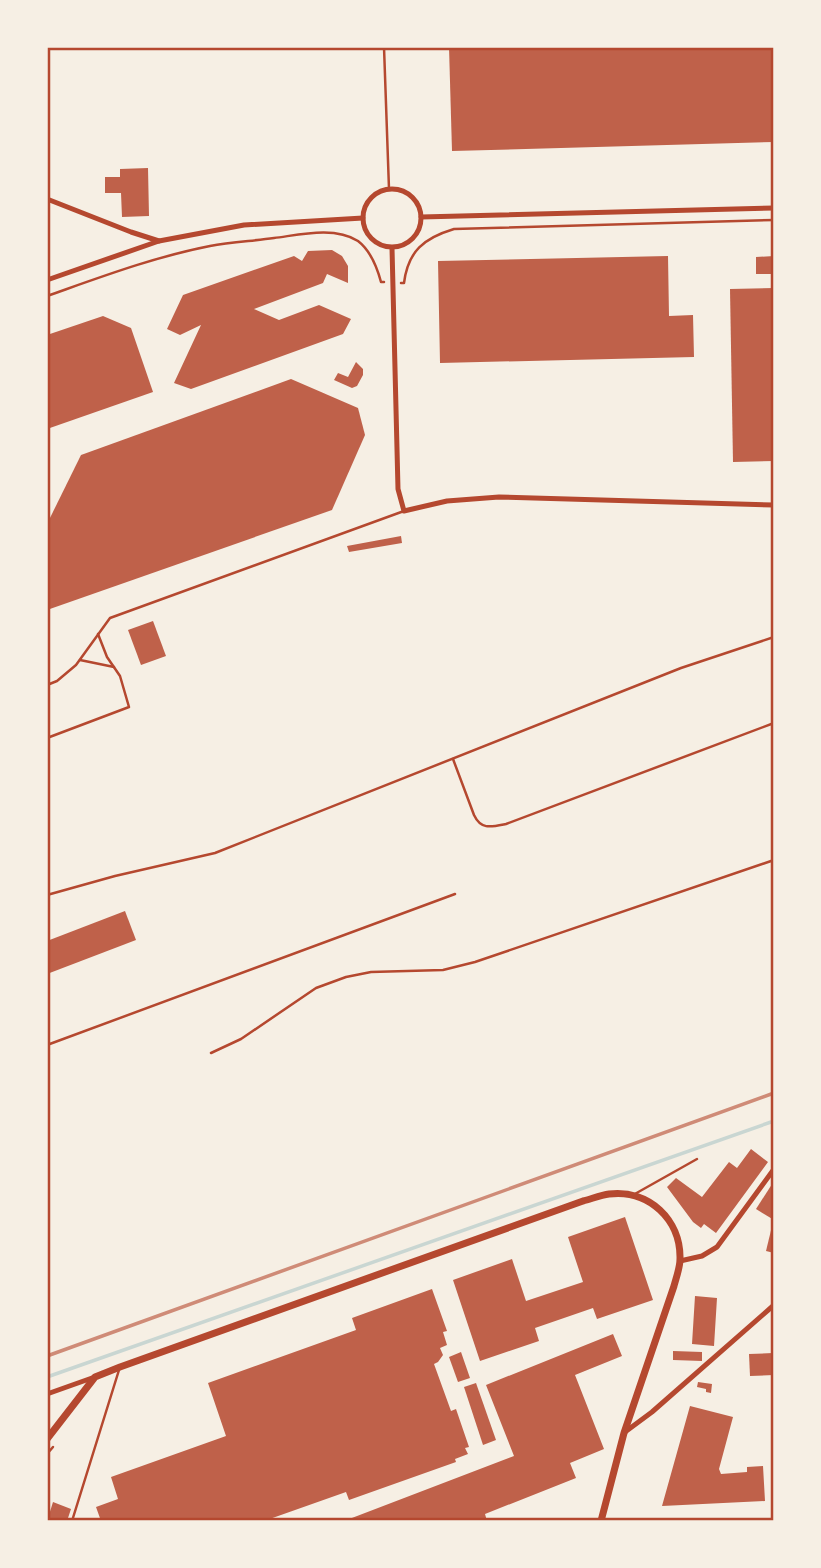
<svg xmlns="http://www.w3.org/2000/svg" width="821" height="1568" font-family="'IBM Plex Sans',sans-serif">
	<rect width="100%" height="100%" fill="#f6efe4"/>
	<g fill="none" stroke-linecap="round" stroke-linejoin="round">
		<!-- stream -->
		<path stroke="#c9d6d2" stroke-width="3.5" d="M47 1377 774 1121"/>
	</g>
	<!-- building -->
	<g fill="#bf614a">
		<path d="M449 47H774V142L452 151Z"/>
		<path d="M148 168 149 216 122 217 121 193H105V177H120V169Z"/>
		<path d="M332 250 342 256 348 266V283L327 274 323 283 254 309 279 320 319 305 351 319 343 334 191 389 174 383 201 325 180 335 167 329 183 295 294 256 302 261 308 251Z"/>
		<path d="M668 256 669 316 693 315 694 357 440 363 438 261Z"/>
		<path d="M774 256V274H756V257Z"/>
		<path d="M774 288V461L733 462 730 289Z"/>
		<path d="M103 316 131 328 153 392 47 429V335Z"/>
		<path d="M356 362 363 369V375L357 386 352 388 334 380 338 373 348 377Z"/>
		<path d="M291 379 358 408 365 435 332 510 47 610V524L81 455Z"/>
		<path d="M401 536 402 543 349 552 347 546Z"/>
		<path d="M153 621 166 656 141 665 128 630Z"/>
		<path d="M125 911 136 940 47 974V941Z"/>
		<path d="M751 1149 768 1162 716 1233 704 1224 701 1228 693 1222 667 1187 676 1178 702 1197 729 1162 737 1168Z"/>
		<path d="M774 1181V1220L756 1209Z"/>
		<path d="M625 1217 653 1300 597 1319 593 1308 535 1328 539 1341 480 1361 453 1280 512 1259 526 1301 583 1282 568 1237Z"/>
		<path d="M773 1222H774V1253L766 1251Z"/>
		<path d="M432 1289 447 1331 443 1332 447 1345 440 1348 443 1355 438 1362 434 1364 451 1411 456 1409 469 1447 465 1448 468 1454 455 1459 456 1462 349 1500 346 1492 264 1521H101L96 1507 118 1499 111 1477 226 1436 208 1383 356 1330 352 1318Z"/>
		<path d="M695 1296 717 1298 714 1346 692 1344Z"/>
		<path d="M613 1334 622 1356 575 1375 604 1449 570 1463 576 1478 485 1514 487 1521H344L514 1456 486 1385Z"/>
		<path d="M673 1351 702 1352V1361L673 1360Z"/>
		<path d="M461 1352 470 1378 458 1382 449 1357Z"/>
		<path d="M773 1353 774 1375 750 1376 749 1354Z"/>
		<path d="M698 1382 712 1384 711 1393 706 1392V1389L697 1387Z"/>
		<path d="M476 1383 496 1440 483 1445 464 1387Z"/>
		<path d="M690 1406 733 1417 719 1469 721 1474 747 1472V1467L763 1466 765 1501 662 1506Z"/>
		<path d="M53 1502 71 1509 67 1521H47Z"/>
	</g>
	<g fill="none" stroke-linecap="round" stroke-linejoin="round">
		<!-- path -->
		<g stroke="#b5482f" stroke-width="2.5">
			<path d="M401 283H404C408 251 424 238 454 229L774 220"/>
			<path d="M47 296C101 277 154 257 210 246 231 242 253 241 274 238 299 235 334 226 358 241 371 251 377 267 381 282H384"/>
			<path d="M47 1454 53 1447"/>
		</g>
		<!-- service -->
		<g stroke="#b5482f" stroke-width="2.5">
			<path d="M384 47 389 189"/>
			<path d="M80 660 114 667"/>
			<path d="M47 685 57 681 76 665 110 618 404 511"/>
			<path d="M47 738 129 707 120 676 107 657 98 634"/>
			<path d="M453 759 474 815C481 830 491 827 506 824L774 723"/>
			<path d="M47 895 115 876 215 853 681 668 774 637"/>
			<path d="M47 1045 455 894"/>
			<path d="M211 1053 241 1039 316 988 346 977 371 972 443 970 475 962 774 860"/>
			<path d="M633 1195 697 1159"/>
			<path d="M72 1521 119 1370"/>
		</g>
		<!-- minor -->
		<g stroke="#b5482f" stroke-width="5">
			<circle cx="392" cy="218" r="29"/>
			<path d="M47 199 131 232 159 241"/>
			<path d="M421 217 774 208"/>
			<path d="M392 248 398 489 404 511 447 501 499 497 774 505"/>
			<path d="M47 280 159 241 244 225 363 218"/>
			<path d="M680 1261 702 1256 717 1247 774 1169"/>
			<path d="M47 1394 92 1378"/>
			<path d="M625 1432 652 1412 774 1305"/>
		</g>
		<!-- tertiary -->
		<path stroke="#b5482f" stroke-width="7" d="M47 1439 95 1377 120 1367 583 1201C591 1199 601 1195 609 1194 649 1189 681 1220 680 1259 680 1268 676 1278 674 1286L624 1433 601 1521"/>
		<!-- rail -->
		<path stroke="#cf8b77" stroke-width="3.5" d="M47 1356 774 1093"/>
	</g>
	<!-- border -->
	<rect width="821" height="1568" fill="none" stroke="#f6efe4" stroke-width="98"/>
	<rect x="49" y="49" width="723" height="1470" fill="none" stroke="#b5482f" stroke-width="2.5"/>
</svg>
